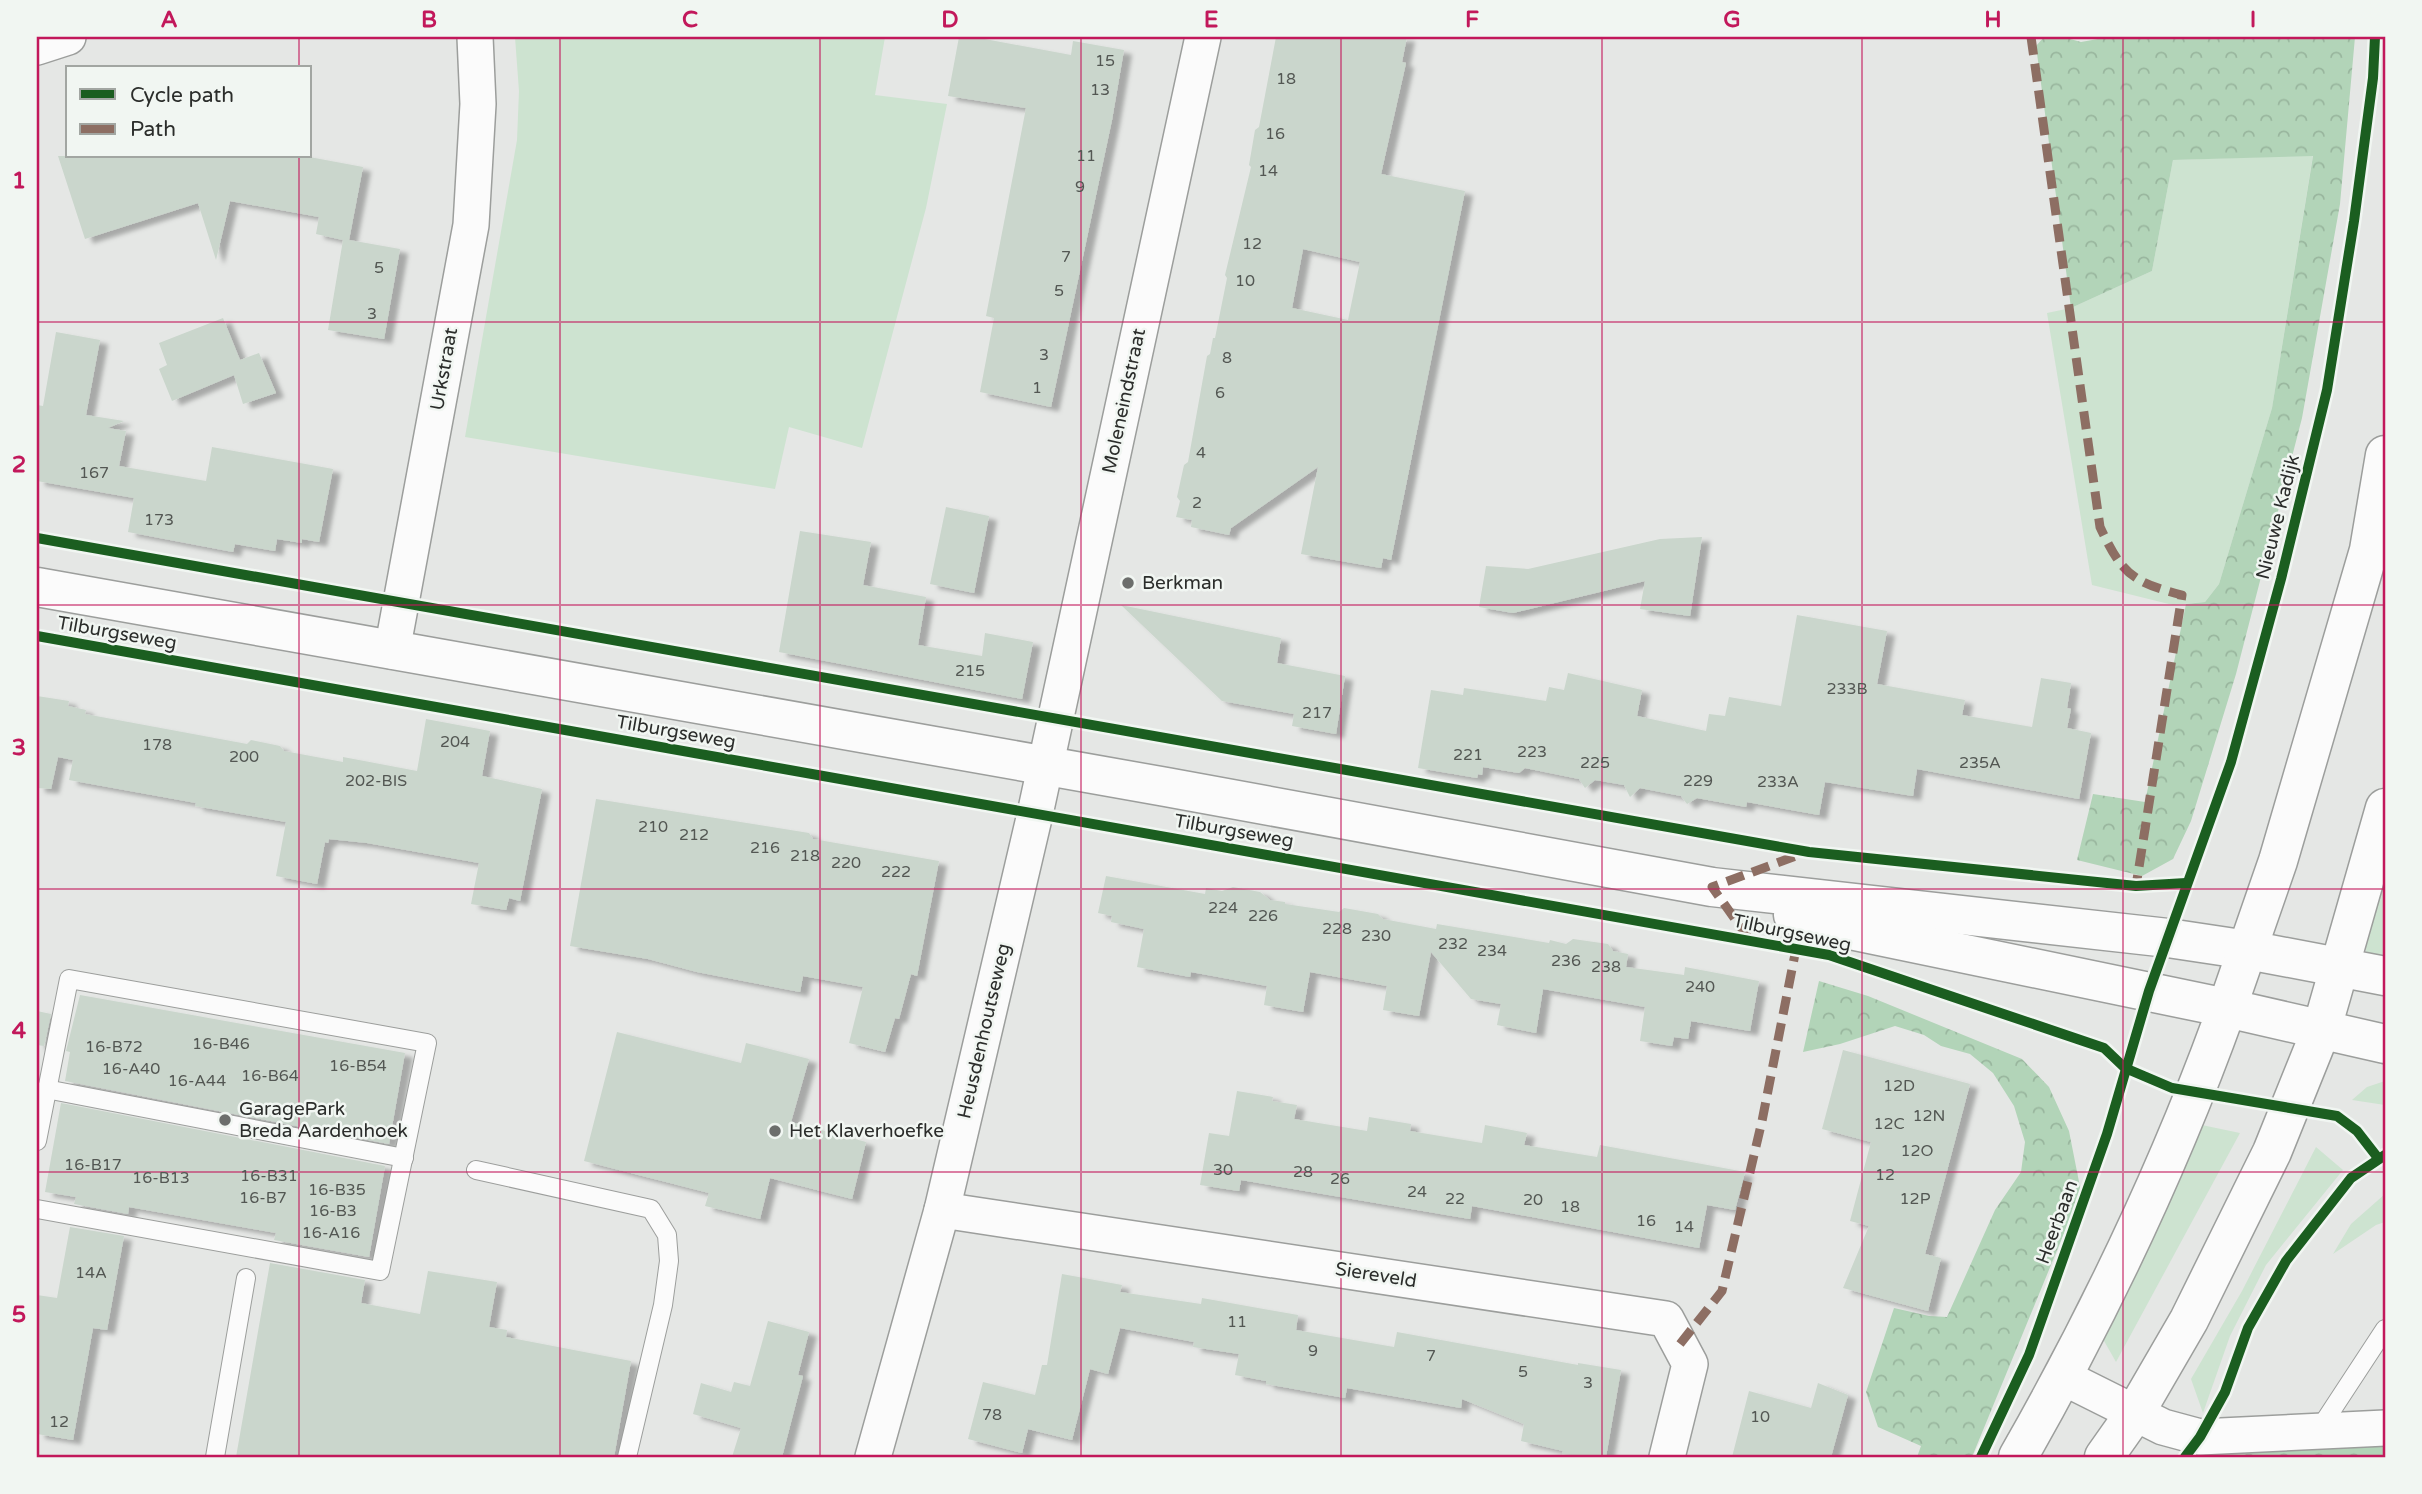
<svg xmlns="http://www.w3.org/2000/svg" width="2422" height="1494" font-family="'Varela Round',sans-serif">
	<defs>
		<pattern id="forest-crowns" width="20" height="18" patternUnits="userSpaceOnUse" patternTransform="scale(1.75)"><rect width="20" height="18" fill="#b2d4b8"/><path d="M2 6a3 3 0 1 1 6 0M12 15a3 3 0 1 1 6 0" fill="none" stroke="#99b69e"/></pattern>
		<filter id="shadow"><feDropShadow dx="8" dy="4.5" stdDeviation="2" flood-color="#0004"/></filter>
	</defs>
	<rect width="100%" height="100%" fill="#e5e7e5"/>
	<!-- grass -->
	<g fill="#cde3d0">
		<path d="M515 37H885L875 95 947 104 926 208 862 448 789 427 775 489 465 437 517 140 519 91Z"/>
		<path d="M2313 155 2272 408 2219 584 2205 602 2173 605 2092 585 2047 313 2071 308 2152 271 2173 160Z"/>
		<path d="M2385 853V958L2368 955 2362 942Z"/>
		<path d="M2385 1081V1105L2352 1100 2367 1087Z"/>
		<path d="M2197 1124 2240 1133 2116 1362 2103 1339Z"/>
		<path d="M2316 1147 2343 1170 2266 1265 2230 1336 2203 1413 2191 1379 2242 1291Z"/>
		<path d="M2385 1194V1222L2376 1225 2333 1254 2351 1224Z"/>
	</g>
	<!-- forest -->
	<g fill="url(#forest-crowns)">
		<path d="M2044 37H2063L2081 42 2109 37H2355L2340 204 2302 418 2236 674 2191 821 2173 859 2142 876 2077 860 2093 794 2145 802 2186 604 2205 602 2219 584 2272 408 2313 156 2173 160 2152 271 2071 308 2036 46Z"/>
		<path d="M1819 981 1868 996 2022 1059 2049 1087 2069 1131 2081 1192 1972 1457H1917L1921 1446 1878 1427 1866 1392 1894 1308 1929 1316 1947 1317 1995 1210 2021 1172 2025 1142 2014 1106 1993 1073 1970 1054 1941 1046 1924 1035 1895 1026 1840 1044 1803 1052Z"/>
		<path d="M2385 1442V1457H2211L2214 1453Z"/>
	</g>
	<!-- building -->
	<g fill="#cad6cc" fill-rule="evenodd" filter="url(#shadow)">
		<path d="M959 37H974L1071 55 1073 41 1124 50 1112 120 1051 407 980 392 994 318 986 316 1026 108 948 96Z"/>
		<path d="M1276 37H1407L1402 62 1406 63 1381 174 1465 191 1391 560 1383 558 1381 568 1301 554 1318 467 1231 528 1229 535 1191 527 1192 520 1176 517 1180 501 1177 497 1184 465 1188 462 1207 356 1210 354 1213 338H1215L1227 278 1225 275 1251 167 1249 165 1255 130 1259 127ZM1303 249 1360 262 1348 320 1292 308Z"/>
		<path d="M58 156H304L363 167 349 240 400 249 384 339 328 330 343 240 316 234 319 217 230 201 216 260 198 203 85 239Z"/>
		<path d="M223 318 240 360 259 353 276 393 243 404 234 375 172 401 159 369 167 365 159 343Z"/>
		<path d="M56 332 100 340 86 415 124 421 108 428 126 431 119 466 206 481 212 447 333 469 319 542 302 539V543L277 539 275 551 235 544 233 552 128 532 134 498 37 481V405L43 406Z"/>
		<path d="M946 507 989 516 974 593 930 584Z"/>
		<path d="M800 531 871 542 863 585 926 597 918 645 982 656 985 633 1033 642 1022 699 779 652Z"/>
		<path d="M1702 537 1690 616 1640 609 1645 581 1513 613 1479 607 1486 566 1528 569 1660 539Z"/>
		<path d="M1121 605 1281 638 1277 663 1345 676 1336 734 1292 726 1294 714 1222 701Z"/>
		<path d="M1797 615 1887 631 1877 684 1965 700 1962 715 2032 727 2041 678 2071 683 2067 708 2071 709 2067 728 2091 733 2079 799 1917 769 1913 796 1825 782 1819 815 1747 802 1746 807 1697 798 1687 804 1681 796 1640 788 1630 797 1624 785 1595 780 1585 788 1579 779 1525 768 1519 773 1483 767 1482 775 1478 774 1477 778 1418 768 1431 690 1463 695 1464 688 1546 701 1549 687 1564 690 1568 673 1642 690 1637 716 1706 731 1709 714 1725 716 1729 697 1781 706Z"/>
		<path d="M37 696 69 701 68 706 86 710 85 714 247 744 251 740 280 746 284 751 343 762V757L417 771 426 719 490 731 482 776 542 789 520 901 509 898 506 910 471 904 479 863 367 843 329 839 328 843 325 842 317 884 276 876 286 822 195 806 196 803 69 780 73 760 58 757 51 789 37 788Z"/>
		<path d="M596 799 809 833 813 839 939 861 917 976 911 974 899 1019 895 1018 885 1052 849 1043 863 987 803 976 800 992 697 972 648 959 570 946Z"/>
		<path d="M1106 876 1205 894 1206 888 1222 891 1233 887 1260 892 1270 900 1285 902V904L1339 912 1344 908 1378 914 1383 919 1436 929 1437 924 1549 943 1550 940 1566 944 1573 939 1608 944 1613 951 1628 954 1626 967 1684 975 1685 967 1759 981 1750 1031 1691 1021 1688 1039 1674 1037 1672 1046 1640 1041 1645 1007 1543 989 1536 1033 1497 1025 1501 1004 1471 999 1431 952 1419 1016 1383 1010 1387 986 1310 972 1303 1012 1264 1005 1267 986 1191 972 1190 977 1137 967 1144 929 1111 922 1112 916 1098 913Z"/>
		<path d="M80 995 405 1053 389 1144 65 1081 70 1052 66 1051Z"/>
		<path d="M37 1011 51 1014 44 1046 37 1045Z"/>
		<path d="M617 1032 741 1063 746 1043 809 1059 791 1122 866 1142 852 1199 770 1178 760 1219 705 1206 709 1193 584 1161Z"/>
		<path d="M1843 1050 1970 1084 1925 1254 1941 1258 1928 1311 1843 1288 1869 1226 1850 1221 1871 1142 1822 1129Z"/>
		<path d="M1237 1091 1273 1097 1272 1101 1297 1105 1294 1119 1367 1131 1369 1117 1411 1124 1410 1131 1482 1143 1485 1125 1527 1133 1524 1145 1597 1157 1600 1145 1745 1172 1735 1210 1707 1205 1699 1248 1472 1206 1470 1219 1241 1180 1239 1191 1200 1185 1209 1133 1229 1136Z"/>
		<path d="M61 1103 385 1166 369 1257 274 1240 276 1233 129 1207 128 1214 74 1204 76 1197 45 1192Z"/>
		<path d="M70 1227 124 1236 107 1330 93 1328 73 1440 37 1434V1295L57 1298Z"/>
		<path d="M270 1263 365 1280 361 1303 420 1314 428 1271 497 1282 489 1327 507 1330 506 1337 631 1361 614 1457H236Z"/>
		<path d="M1062 1274 1122 1285 1120 1292 1201 1304 1202 1298 1298 1315 1296 1330 1394 1347 1397 1332 1578 1365V1363L1621 1370 1606 1457 1562 1454 1563 1451 1521 1441 1524 1424 1462 1399 1461 1408 1347 1388 1345 1398 1266 1384V1381L1235 1375 1239 1354 1193 1347 1194 1342 1120 1328 1108 1374 1090 1369 1072 1440 1028 1429 1022 1453 968 1439 983 1382 1035 1395 1042 1365H1047Z"/>
		<path d="M768 1321 809 1332 798 1375 803 1376 782 1457H732L741 1428 693 1414 701 1383 731 1392 734 1382 750 1386Z"/>
		<path d="M1818 1383 1848 1395 1831 1457H1732L1749 1391 1811 1408Z"/>
	</g>
	<g fill="none" stroke-linecap="round" stroke-linejoin="round">
		<defs>
			<g id="lane">
				<path d="M46 1089 404 1158"/>
				<path d="M37 1141 69 979 427 1043 380 1271 37 1209"/>
				<path d="M476 1170 651 1209 667 1235 669 1261 663 1305 627 1457"/>
				<path d="M2324 1431V1422L2385 1329"/>
				<path d="M215 1457 246 1278"/>
			</g>
			<g id="street">
				<path d="M37 47 68 37"/>
				<path d="M392 651 471 225 478 104 475 37"/>
				<path d="M942 1210 1666 1319 1690 1364 1667 1457"/>
				<path d="M2063 1377 2163 1427 2200 1437 2385 1428"/>
				<path d="M873 1457 942 1210 1035 814 1203 37"/>
			</g>
			<g id="secondary">
				<path d="M37 587 1166 787 1712 887 2168 938 2248 950 2385 976"/>
				<path d="M1793 915 1816 923 2227 1008C2171 1164 2100 1313 2018 1457"/>
				<path d="M2104 1457 2135 1413 2189 1320 2272 1152 2322 1028 2385 808"/>
			</g>
			<path id="primary" d="M2385 455 2369 550 2278 861 2227 1008 2385 1044"/>
		</defs>
		<!-- lane casing -->
		<use href="#lane" stroke="#9c9e9c" stroke-width="20"/>
		<!-- street casing -->
		<use href="#street" stroke="#9c9e9c" stroke-width="38"/>
		<!-- secondary casing -->
		<use href="#secondary" stroke="#9c9e9c" stroke-width="41"/>
		<!-- primary casing -->
		<use href="#primary" stroke="#9c9e9c" stroke-width="41"/>
		<!-- lane -->
		<use href="#lane" stroke="#fbfbfb" stroke-width="18"/>
		<!-- street -->
		<use href="#street" stroke="#fbfbfb" stroke-width="35"/>
		<!-- secondary -->
		<use href="#secondary" stroke="#fbfbfb" stroke-width="38"/>
		<!-- primary -->
		<use href="#primary" stroke="#fbfbfb" stroke-width="38"/>
		<!-- quiet -->
		<g stroke="#8d6e63" stroke-width="9" stroke-dasharray="18 9" stroke-linecap="butt">
			<path d="M2031 37 2100 527C2122 574 2132 582 2182 595L2136 886"/>
			<path d="M1750 940 1712 887 1804 853"/>
			<path d="M1680 1344 1722 1291 1762 1121 1796 949"/>
		</g>
		<defs>
			<g id="cycleway">
				<path d="M37 538 1809 852 2136 886 2186 883"/>
				<path d="M37 636 1829 955 2104 1048 2125 1068 2172 1088 2337 1116 2357 1131 2378 1158"/>
				<path d="M1981 1457 2029 1355 2107 1134 2149 991 2231 762 2281 579 2327 390 2354 221 2373 78 2375 37"/>
				<path d="M2185 1457 2200 1437 2225 1392 2248 1328 2286 1261 2351 1178 2385 1155"/>
			</g>
		</defs>
		<!-- cycleway casing -->
		<use href="#cycleway" stroke="#f1f6f2" stroke-width="15"/>
		<!-- cycleway -->
		<use href="#cycleway" stroke="#1b5e20" stroke-width="10"/>
	</g>
	<!-- grid -->
	<path fill="none" stroke="#c2185b" stroke-width="2" stroke-opacity="0.55" d="M299 37V68M560 37V1457M820 37V1457M1081 37V1457M1341 37V1457M1602 37V1457M1862 37V1457M2123 37V1457M299 156V1457M37 322H2385M37 605H2385M37 889H2385M37 1172H2385"/>
	<!-- markers -->
	<g fill="#6c6e6c" stroke="#f1f6f2" stroke-width="2.5">
		<circle cx="1128" cy="583" r="7"/>
		<circle cx="225" cy="1120" r="7"/>
		<circle cx="775" cy="1131" r="7"/>
	</g>
	<g text-anchor="middle" dominant-baseline="central" stroke-width="5" stroke-linejoin="round" paint-order="stroke">
		<!-- number labels -->
		<g font-size="16" fill="#535753">
			<text x="1105" y="61">15</text>
			<text x="1286" y="79">18</text>
			<text x="1100" y="90">13</text>
			<text x="1275" y="134">16</text>
			<text x="1086" y="156">11</text>
			<text x="1268" y="171">14</text>
			<text x="1080" y="187">9</text>
			<text x="1252" y="244">12</text>
			<text x="1066" y="257">7</text>
			<text x="379" y="268">5</text>
			<text x="1245" y="281">10</text>
			<text x="1059" y="291">5</text>
			<text x="372" y="314">3</text>
			<text x="1044" y="355">3</text>
			<text x="1227" y="358">8</text>
			<text x="1037" y="388">1</text>
			<text x="1220" y="393">6</text>
			<text x="1201" y="453">4</text>
			<text x="94" y="473">167</text>
			<text x="1197" y="503">2</text>
			<text x="159" y="520">173</text>
			<text x="970" y="671">215</text>
			<text x="1847" y="689">233B</text>
			<text x="1317" y="713">217</text>
			<text x="455" y="742">204</text>
			<text x="157" y="745">178</text>
			<text x="1532" y="752">223</text>
			<text x="1468" y="755">221</text>
			<text x="244" y="757">200</text>
			<text x="1595" y="763">225</text>
			<text x="1980" y="763">235A</text>
			<text x="376" y="781">202-BIS</text>
			<text x="1698" y="781">229</text>
			<text x="1778" y="782">233A</text>
			<text x="653" y="827">210</text>
			<text x="694" y="835">212</text>
			<text x="765" y="848">216</text>
			<text x="805" y="856">218</text>
			<text x="846" y="863">220</text>
			<text x="896" y="872">222</text>
			<text x="1223" y="908">224</text>
			<text x="1263" y="916">226</text>
			<text x="1337" y="929">228</text>
			<text x="1376" y="936">230</text>
			<text x="1453" y="944">232</text>
			<text x="1492" y="951">234</text>
			<text x="1566" y="961">236</text>
			<text x="1606" y="967">238</text>
			<text x="1700" y="987">240</text>
			<text x="221" y="1044">16-B46</text>
			<text x="114" y="1047">16-B72</text>
			<text x="358" y="1066">16-B54</text>
			<text x="131" y="1069">16-A40</text>
			<text x="270" y="1076">16-B64</text>
			<text x="197" y="1081">16-A44</text>
			<text x="1899" y="1086">12D</text>
			<text x="1929" y="1116">12N</text>
			<text x="1889" y="1124">12C</text>
			<text x="1917" y="1151">12O</text>
			<text x="93" y="1165">16-B17</text>
			<text x="1223" y="1170">30</text>
			<text x="1303" y="1172">28</text>
			<text x="1885" y="1175">12</text>
			<text x="269" y="1176">16-B31</text>
			<text x="161" y="1178">16-B13</text>
			<text x="1340" y="1179">26</text>
			<text x="337" y="1190">16-B35</text>
			<text x="1417" y="1192">24</text>
			<text x="263" y="1198">16-B7</text>
			<text x="1455" y="1199">22</text>
			<text x="1915" y="1199">12P</text>
			<text x="1533" y="1200">20</text>
			<text x="1570" y="1207">18</text>
			<text x="333" y="1211">16-B3</text>
			<text x="1646" y="1221">16</text>
			<text x="1684" y="1227">14</text>
			<text x="331" y="1233">16-A16</text>
			<text x="91" y="1273">14A</text>
			<text x="1237" y="1322">11</text>
			<text x="1313" y="1351">9</text>
			<text x="1431" y="1356">7</text>
			<text x="1523" y="1372">5</text>
			<text x="1588" y="1383">3</text>
			<text x="992" y="1415">78</text>
			<text x="1760" y="1417">10</text>
			<text x="59" y="1422">12</text>
		</g>
		<!-- street labels -->
		<g font-size="19" fill="#2b2d2b" stroke="#f1f6f2">
			<text transform="translate(444 369) rotate(-80)">Urkstraat</text>
			<text transform="translate(1124 401) rotate(-78)">Moleneindstraat</text>
			<text transform="translate(2278 517) rotate(-76)">Nieuwe Kadijk</text>
			<text transform="translate(117 633) rotate(10)">Tilburgseweg</text>
			<text transform="translate(676 732) rotate(10)">Tilburgseweg</text>
			<text transform="translate(1234 831) rotate(10)">Tilburgseweg</text>
			<text transform="translate(1792 933) rotate(12)">Tilburgseweg</text>
			<text transform="translate(984 1031) rotate(-77)">Heusdenhoutseweg</text>
			<text transform="translate(2057 1222) rotate(-70)">Heerbaan</text>
			<text transform="translate(1376 1275) rotate(9)">Siereveld</text>
		</g>
		<!-- poi labels -->
		<g font-size="19" fill="#2b2d2b" stroke="#f1f6f2" text-anchor="start">
			<text x="1142" y="583">Berkman</text>
			<text x="239" y="1109">GaragePark<tspan x="239" dy="22">Breda Aardenhoek</tspan></text>
			<text x="789" y="1131">Het Klaverhoefke</text>
		</g>
	</g>
	<!-- border -->
	<rect width="2422" height="1494" fill="none" stroke="#f1f6f2" stroke-width="77"/>
	<!-- legend -->
	<rect x="66" y="66" width="245" height="91" fill="#f1f6f2" stroke="#a2a6a2" stroke-width="2"/>
	<rect x="80" y="89" width="35" height="10" fill="#1b5e20" stroke="#a2a6a2" stroke-width="2"/>
	<text x="130" y="102" font-size="21" fill="#2b2d2b">Cycle path</text>
	<rect x="80" y="124" width="35" height="10" fill="#8d6e63" stroke="#a2a6a2" stroke-width="2"/>
	<text x="130" y="136" font-size="21" fill="#2b2d2b">Path</text>
	<rect x="38" y="38" width="2346" height="1418" fill="none" stroke="#c2185b" stroke-width="2.5"/>
	<g font-size="23" text-anchor="middle" font-weight="bold" fill="#c2185b">
		<text x="169" y="27">A</text>
		<text x="429" y="27">B</text>
		<text x="690" y="27">C</text>
		<text x="950" y="27">D</text>
		<text x="1211" y="27">E</text>
		<text x="1472" y="27">F</text>
		<text x="1732" y="27">G</text>
		<text x="1993" y="27">H</text>
		<text x="2253" y="27">I</text>
		<text x="19" y="188">1</text>
		<text x="19" y="472">2</text>
		<text x="19" y="755">3</text>
		<text x="19" y="1038">4</text>
		<text x="19" y="1322">5</text>
	</g>
</svg>
